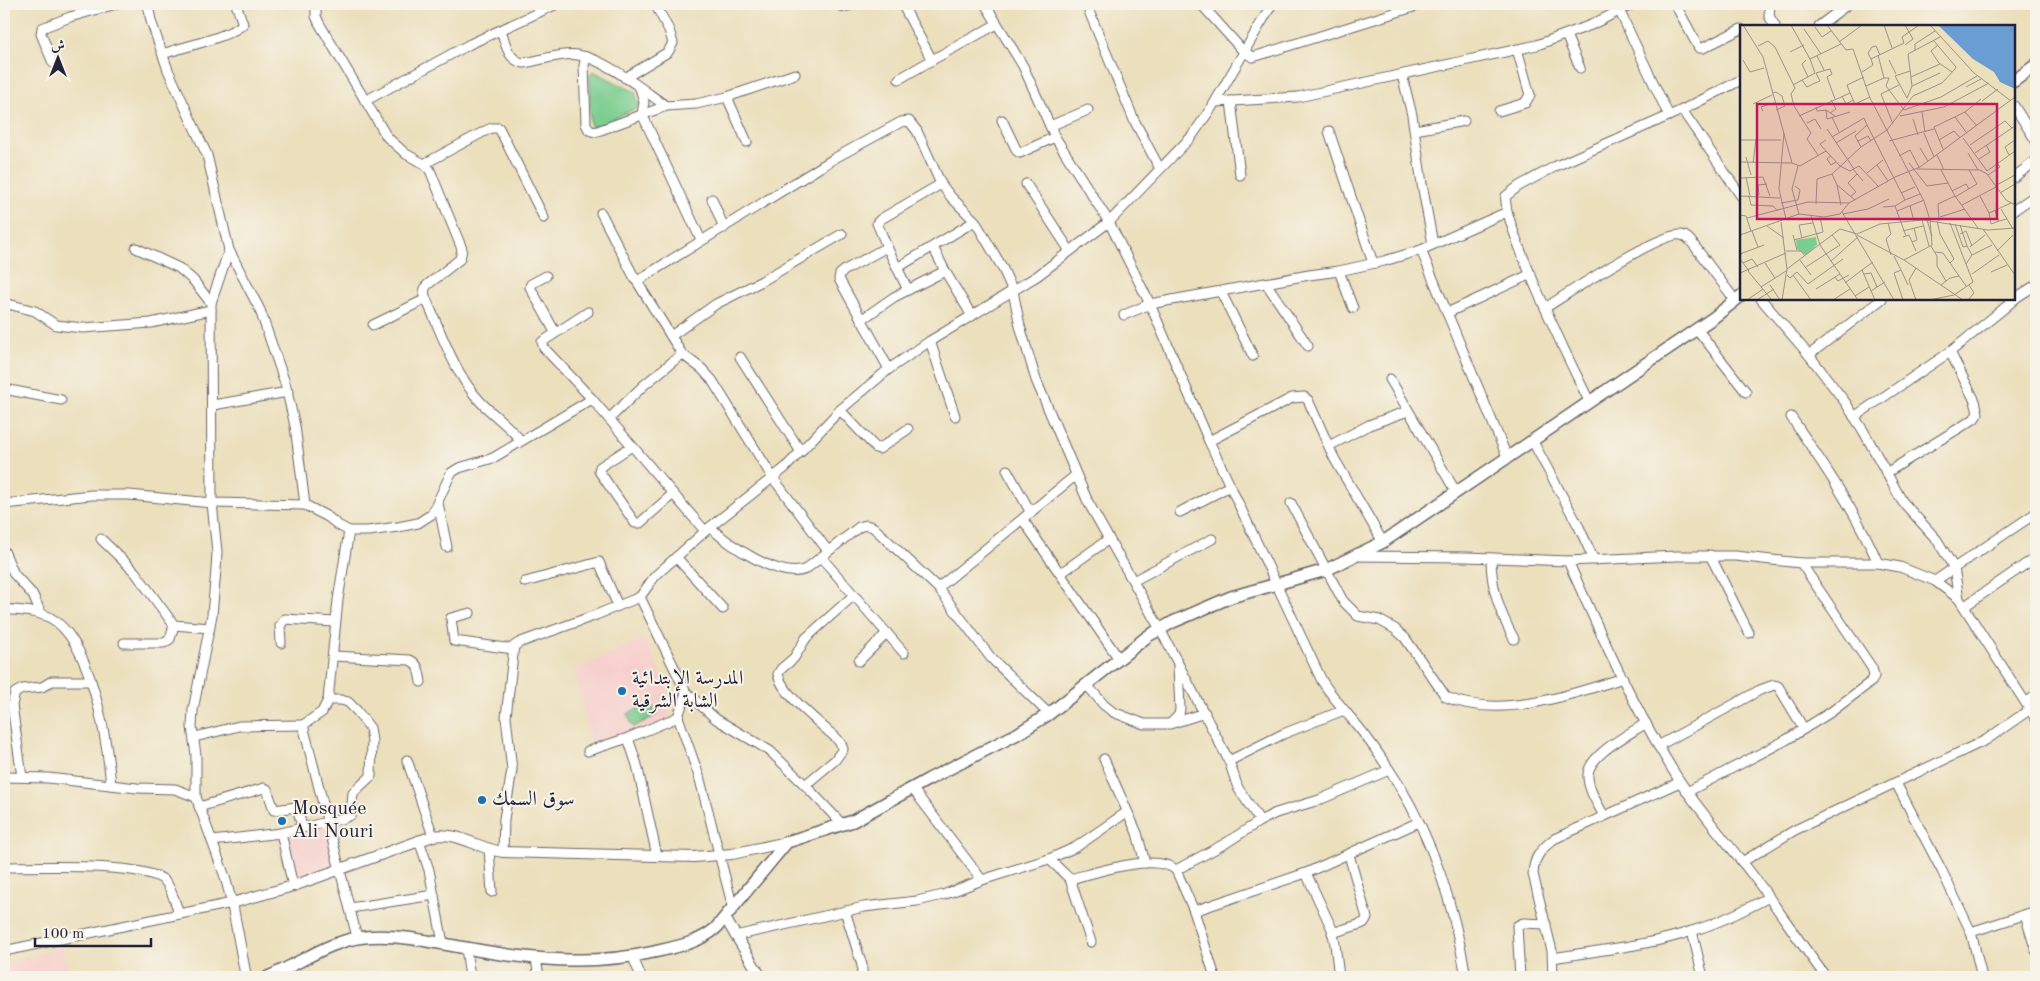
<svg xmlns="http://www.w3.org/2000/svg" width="2040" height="981" font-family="'Old Standard TT',Amiri,serif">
	<rect width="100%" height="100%" fill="#f7f3e8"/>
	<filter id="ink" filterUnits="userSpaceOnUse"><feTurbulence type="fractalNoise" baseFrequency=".02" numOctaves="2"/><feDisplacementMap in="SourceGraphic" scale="10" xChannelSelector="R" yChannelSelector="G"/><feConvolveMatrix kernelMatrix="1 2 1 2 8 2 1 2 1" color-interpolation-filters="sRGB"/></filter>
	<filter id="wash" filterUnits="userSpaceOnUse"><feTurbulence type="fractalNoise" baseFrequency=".0096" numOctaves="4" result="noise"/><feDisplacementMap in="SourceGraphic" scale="20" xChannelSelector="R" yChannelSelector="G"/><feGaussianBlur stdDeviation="1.12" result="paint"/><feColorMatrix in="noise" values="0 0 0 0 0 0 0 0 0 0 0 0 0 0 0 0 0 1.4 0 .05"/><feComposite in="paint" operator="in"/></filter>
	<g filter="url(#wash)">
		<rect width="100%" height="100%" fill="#ebdfbc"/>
		<!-- built -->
		<g fill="#f7d0cd">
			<path d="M644 638 669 691 662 692 671 709 666 721 591 744 574 670Z"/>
			<path d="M323 819 335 868 289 883 276 832Z"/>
			<path d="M62 947 71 977H8L5 964Z"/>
		</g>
		<!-- green -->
		<g fill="#7cce90" stroke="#4f7866">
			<path d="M593 71 635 92 639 105 637 108 597 126H591L590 123V75Z"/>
			<path d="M651 703 657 715 633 727 627 714Z"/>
		</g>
	</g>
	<g filter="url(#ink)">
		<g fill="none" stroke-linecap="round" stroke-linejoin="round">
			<defs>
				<g id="minor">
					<path d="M148 4 151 21 168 70 207 155 229 250 260 310 285 383 295 426 305 505"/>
					<path d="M316 4V16L319 23 387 137 406 154 424 164 430 170 462 249 460 259 426 286 424 292 426 299C441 332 454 372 478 399 491 414 508 424 520 440"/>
					<path d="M837 4C842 8 848 7 854 4"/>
					<path d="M985 4 1023 66 1055 137 1109 222 1150 304 1209 441 1322 681C1333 698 1347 713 1360 729 1374 746 1387 766 1399 785 1434 843 1455 910 1466 977"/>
					<path d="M1086 4 1134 120 1160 169"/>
					<path d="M1201 4 1244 52 1253 57 1423 4"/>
					<path d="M1675 4 1699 48H1703L1741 29"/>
					<path d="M1770 4 1769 16 1775 26"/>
					<path d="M1620 12 1669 116"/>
					<path d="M1819 26 1848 4"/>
					<path d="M501 30C506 44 507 60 524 63 538 61 564 52 578 55 605 59 643 90 666 106"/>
					<path d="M1566 35 1580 68"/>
					<path d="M163 54C182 47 230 37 243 24L236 4"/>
					<path d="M586 57 584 65 586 124 589 130 595 132 666 106 696 104 727 97 795 74"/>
					<path d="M932 60 997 24"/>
					<path d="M53 63 41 34 42 28 70 17 116 4"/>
					<path d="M1402 75 1412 115 1422 184 1433 244"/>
					<path d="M625 78 668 52 673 43 669 30 655 4"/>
					<path d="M899 79 932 60 902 4"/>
					<path d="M640 88 644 102 642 114 701 240"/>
					<path d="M727 97 747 142"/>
					<path d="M365 101 470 44 557 4"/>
					<path d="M1231 101 1240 175"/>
					<path d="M1216 102 1298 97 1537 45 1591 25 1633 4"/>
					<path d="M2014 106 2036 141"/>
					<path d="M1682 110 1741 196"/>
					<path d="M1499 111 1525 103 1530 95 1517 49"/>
					<path d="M1002 120 1017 151 1020 153 1055 137"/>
					<path d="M1050 126 1088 110"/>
					<path d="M1415 130 1464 121"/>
					<path d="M1329 131 1373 263"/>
					<path d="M424 164 487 130 492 128H499L544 218"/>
					<path d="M2014 177 2036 161"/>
					<path d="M941 184 951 197 975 221 1002 267 1013 291 1020 326 1036 380 1088 502 1160 629 1229 761 1238 788 1260 821 1226 843 1176 870"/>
					<path d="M1026 184 1070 251"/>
					<path d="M712 199 724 228"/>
					<path d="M2014 210 2036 195"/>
					<path d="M601 213 633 275 682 354 702 369 712 380 773 478 828 551"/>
					<path d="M887 247 908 290"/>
					<path d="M933 247 945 271"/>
					<path d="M136 248 179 268 193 280 211 303"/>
					<path d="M1421 250 1507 457"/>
					<path d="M897 268 975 221"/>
					<path d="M1339 271 1353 308"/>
					<path d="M546 276 531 284 530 287 555 332"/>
					<path d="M637 281 835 158 901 122 909 121 917 131 941 184 881 219 877 223 887 247 845 270 840 274 839 279 889 369"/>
					<path d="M1266 283 1308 346"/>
					<path d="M1221 292 1253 356"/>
					<path d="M1761 299 1809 355 1845 402 1864 432 1902 501 1937 540 1954 568 2036 513"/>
					<path d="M4 303 35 311 56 325 83 328 151 323 211 310"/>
					<path d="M1545 308C1567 294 1660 232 1681 235 1687 236 1690 240 1693 244L1735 300"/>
					<path d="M588 312 542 342 544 348 592 399"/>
					<path d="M1447 313 1531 274"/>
					<path d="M1124 315 1150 304 1309 275 1339 271 1384 261 1421 250 1507 212"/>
					<path d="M861 320 894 297 945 271 972 316"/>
					<path d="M373 325 426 299"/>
					<path d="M1697 329 1746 392"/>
					<path d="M671 336 716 304 762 281 842 234"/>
					<path d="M930 341 955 416"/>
					<path d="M1809 355 1882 299"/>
					<path d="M740 357 801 452"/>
					<path d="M1390 379 1456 492"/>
					<path d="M4 389 61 400"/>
					<path d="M1589 401C1574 371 1500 219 1506 196L1519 186 1556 166 1682 110 1741 80"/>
					<path d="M213 405 288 392"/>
					<path d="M840 410 876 448 879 449 908 429"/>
					<path d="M1791 417C1823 464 1856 511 1878 563"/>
					<path d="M1854 417 1950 352 2002 310 2017 297 2036 285"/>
					<path d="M609 419 644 385 682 354"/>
					<path d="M1532 440 1579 527 1594 560"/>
					<path d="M1209 441 1292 398 1304 397 1308 400 1334 458 1383 542"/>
					<path d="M632 446 600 467 599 471 635 523H640L673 494"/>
					<path d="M1329 446 1369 425 1408 411"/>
					<path d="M1007 470 1031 513"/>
					<path d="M1886 473 1974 419 1978 413 1975 401 1950 352"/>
					<path d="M438 503 447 547"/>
					<path d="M1291 503 1343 601 1358 616 1379 620 1395 629 1405 638 1446 697C1499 720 1571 695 1623 678"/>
					<path d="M4 504 92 495H129L212 503 305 505 328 517 338 525 349 531H368L398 527 418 523 432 514 451 473 459 468 493 458 592 399 705 531"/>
					<path d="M1180 512 1230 486"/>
					<path d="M1023 520 1119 659"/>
					<path d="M710 527C728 544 781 581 806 569L859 527 866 525 873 527 938 588 991 658 1049 714"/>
					<path d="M349 531 338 600 328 700 322 712 303 725 357 937"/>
					<path d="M101 539 135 572 174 625 210 628"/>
					<path d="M4 551 14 574 33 595 41 614"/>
					<path d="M1710 555 1749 633"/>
					<path d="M1356 556 1467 557 1568 561 1677 556H1735L1801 563H1878L1900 567 1935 581 1959 599 2036 719"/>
					<path d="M676 557 723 609"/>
					<path d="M821 557 904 653"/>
					<path d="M1491 558C1491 588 1500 613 1514 639"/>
					<path d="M1568 561C1601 635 1635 711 1679 780 1701 813 1727 842 1751 873 1777 907 1800 943 1826 977"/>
					<path d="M1061 573 1109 539"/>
					<path d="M1133 581 1212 539"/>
					<path d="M1935 581 1954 568 1959 599"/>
					<path d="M525 582 599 562 618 606"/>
					<path d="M938 588 1076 475"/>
					<path d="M640 597 686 692 716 719 770 751 805 785 842 824"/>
					<path d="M1965 606 2036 557"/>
					<path d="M4 609C18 611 36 610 49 617 92 639 107 741 111 785"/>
					<path d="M470 613 451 618 454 641 513 649"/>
					<path d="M124 643H164L170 639 174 625"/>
					<path d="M281 643 280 626 285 619 335 622"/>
					<path d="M333 656 410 660C419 664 419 672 421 682"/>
					<path d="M859 661 887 633"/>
					<path d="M1087 685 1104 705 1113 712 1144 724H1170L1205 713"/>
					<path d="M686 692 678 717 699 776 733 908"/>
					<path d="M2026 703 2036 695"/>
					<path d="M1172 722 1179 715 1180 709 1178 666"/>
					<path d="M195 737 239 726 303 725"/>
					<path d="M628 738 637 765 657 856"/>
					<path d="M1658 746 1760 690 1774 685 1778 686 1804 729"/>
					<path d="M588 751 628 738 678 717"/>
					<path d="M1104 759 1137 833 1145 863"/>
					<path d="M407 760 433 836"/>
					<path d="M1229 761 1283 734 1344 710"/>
					<path d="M4 777 48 778 137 788 175 789 196 797"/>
					<path d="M22 777 12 705 15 693 22 689 42 687 52 681H90"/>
					<path d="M1896 783 1942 871 1971 932 2036 911"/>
					<path d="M805 785 835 760 843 749C841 741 834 736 828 731 814 718 781 692 778 674L781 669 794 658 806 638 854 595"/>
					<path d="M912 788 982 880"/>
					<path d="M1687 792 1786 740 1831 712 1872 681 1874 676 1872 668 1801 563"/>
					<path d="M199 807 264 788 267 789 274 810 297 807 302 827"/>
					<path d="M1604 816C1598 804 1588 790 1588 776 1587 755 1630 734 1646 723"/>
					<path d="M1260 821 1276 813 1319 800 1389 770"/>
					<path d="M281 833 293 886"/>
					<path d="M419 840 429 870 443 943"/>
					<path d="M212 841 281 833 344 818 351 815 353 793 371 776 372 741 370 728 357 711 348 702 341 700H328"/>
					<path d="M489 849 492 892"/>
					<path d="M503 852 504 819 512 770 506 717 514 646 521 642 596 615 640 597 655 576 710 527 785 468 840 410 889 369 930 341 1037 276 1109 222 1192 136 1212 107 1272 4"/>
					<path d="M1049 859 1070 879 1091 942"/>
					<path d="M1742 862 1795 830 1986 740 2029 710"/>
					<path d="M4 867C34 867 145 862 165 881 172 889 175 903 179 913"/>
					<path d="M1306 873 1332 929 1335 944 1339 977"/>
					<path d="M1070 879C1095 873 1155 852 1176 870L1194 911 1215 977"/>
					<path d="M350 908 434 895"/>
					<path d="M845 911 862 965V973L860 977"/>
					<path d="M1194 911 1306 873 1419 822"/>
					<path d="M2025 915 2036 951"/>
					<path d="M1692 931 1703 977"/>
					<path d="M1971 932 1982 977"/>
					<path d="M1332 933 1361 924 1365 922 1367 918 1349 855"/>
					<path d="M735 936 864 907 917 901 943 895 982 880 1049 859 1076 847 1127 812"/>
					<path d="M466 948 470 977"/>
					<path d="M4 951 232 903 225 877 196 797V755L192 727 193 710 212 615 216 570 217 552 212 503 211 303 229 250"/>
					<path d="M633 957 641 977"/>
					<path d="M1553 958C1599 950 1648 946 1692 931 1719 923 1745 910 1769 897"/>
					<path d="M536 959 539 977"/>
					<path d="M1520 977 1517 926 1523 923 1546 924"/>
					<path d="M1553 977 1552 951 1533 874C1534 857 1541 849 1554 839L1680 782"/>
				</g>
				<g id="tertiary">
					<path d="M725 918 761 977"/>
					<path d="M246 977 232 903 293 886 433 836C458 831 478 849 503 852L694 857 732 854 787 842"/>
				</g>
				<g id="secondary">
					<path d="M2014 81 2036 65"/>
					<path d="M268 977C299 964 330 940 365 937 398 934 433 942 466 948 530 960 590 966 654 952 676 947 699 943 716 928L787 842 853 821 929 779 1017 734 1049 714 1148 636 1173 622 1231 597 1326 570 1383 542 1713 318 1741 296"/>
				</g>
			</defs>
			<!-- minor casing -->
			<use href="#minor" stroke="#686468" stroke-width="11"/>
			<!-- tertiary casing -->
			<use href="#tertiary" stroke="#686468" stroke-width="12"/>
			<!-- secondary casing -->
			<use href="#secondary" stroke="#686468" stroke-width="14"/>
			<!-- minor -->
			<use href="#minor" stroke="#fff" stroke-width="9"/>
			<!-- tertiary -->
			<use href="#tertiary" stroke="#fff" stroke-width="10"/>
			<!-- secondary -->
			<use href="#secondary" stroke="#fff" stroke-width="11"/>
		</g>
	</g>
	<!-- markers -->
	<g fill="#1f6fb2" stroke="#f7f3e8" stroke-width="2">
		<circle cx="622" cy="691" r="5"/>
		<circle cx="482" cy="800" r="5"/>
		<circle cx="282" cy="821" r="5"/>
	</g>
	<g text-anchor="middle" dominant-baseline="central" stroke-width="4" stroke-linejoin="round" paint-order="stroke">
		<!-- poi labels -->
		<g font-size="20" fill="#22223b" stroke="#f7f3e8" text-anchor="start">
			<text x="632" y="679">المدرسة الإبتدائية<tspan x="632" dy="23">الشابة الشرقية</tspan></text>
			<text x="492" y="800">سوق السمك</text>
			<text x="292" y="809">Mosquée<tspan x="292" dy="23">Ali Nouri</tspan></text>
		</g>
	</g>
	<!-- overview -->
	<g transform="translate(1740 25)">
		<rect width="275" height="275" fill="#ebdfbc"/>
		<path d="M76 212 77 220 66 230 57 224 56 215Z" fill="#7cce90"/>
		<path d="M198 0H275V64L260 57 254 47 233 34Z" fill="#6b9dd5"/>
		<path fill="none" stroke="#9b9388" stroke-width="1" d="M3 0 23 32 52 138M51 0 70 34M87 0 106 25 113 24 130 73 184 176 190 195M144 0 152 23M190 0 234 48 271 76M75 2 82 12 91 6M64 4 81 29M99 17 122 0M165 20 173 14 165 0M198 20 191 26 199 38 212 47M18 21 28 16 35 22 55 63 51 69 54 81 71 108 67 114 78 130M175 26V19L195 6M50 27 64 20M77 31 84 45M131 34 128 28 132 22 136 21 140 30M3 35 10 47 24 43M66 35 62 39 68 52M149 35 156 49M122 47 133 40 131 34 164 18 162 12 179 0M76 48 90 44 92 49 87 52 95 74M171 52 200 39M144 53H149L146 61 164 85 201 72 237 51M62 55 67 62 75 58 80 56 76 48M53 60 75 48 70 34 101 19M126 61 144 53 138 30M172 61 200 48M226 62 241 54M32 68 36 67 42 71 45 81 36 85M110 68 115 79 130 72M102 71 106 79 113 75M167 73 172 61 168 29 200 12M167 73 155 51 170 46M242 76 258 64M13 79 32 70M76 82 77 86 86 85 95 91M86 85 87 94 110 87M23 86 21 82 34 78M182 87 185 107M225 87 237 101M90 88 96 84 91 75M59 91 110 68 107 60 124 52M160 91 204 82 249 58M92 92 99 107M215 92 226 107M173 94 178 110M67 98 75 94 81 104M153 99 141 69 159 60M127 100 165 175 155 181M87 104 114 144M44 108 39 164 46 194M184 108 194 132M92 112 124 93 127 100 115 111 121 122M223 113 247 146 275 126M0 115H41M86 115 80 119 86 126M199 115 214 106 220 113M118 116 128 111 131 116M149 116 194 104M96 118 116 106M230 120 265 96 272 103M180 123 188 136M203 124 194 102 225 87 241 74M228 128 238 145M235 128 275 101M197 130 204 145M269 130 265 122 275 115M91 131 87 134 91 140 96 137M159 131 170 125 179 142M6 132 11 150M239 134 250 127 246 120M0 137 52 138 60 141 86 126 100 141M13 138 16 114M169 138 187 161 208 158M137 140 148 156M58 141 52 164 59 189M100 141 110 146 119 141 139 162M113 144 123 156M177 144 240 145 247 149 266 175 275 180M201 145 215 171 238 203M127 148 143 135M92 149 97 160 115 175M248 150 260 142 257 138M6 152 10 171M0 153 23 152 30 171M97 160 101 180M255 161 275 150M212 166 226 159 229 164M161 168 175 162M260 168 275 159M19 170 18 160 27 159M0 171 40 173M9 171 11 180 33 181 38 186M111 171 116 167 108 158 117 149M240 171 249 188 271 178M215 172 237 159 229 145M165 175 180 169M41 178 58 175 60 165 55 161M76 179 77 154 92 149 121 122 147 105 173 71 202 58 215 44 216 42 194 16M222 180 256 162M170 181 174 196M143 182 155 181 166 211M261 184 273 204M157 186 184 175M255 186 259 196 267 194M102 187 154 275M249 188 251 199 259 196M103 189 128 184 149 174M0 190 6 191 11 206M71 191 80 220 118 275M200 192 225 184M7 193 68 177 109 178M182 195 189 221M187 195 192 211M197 196 200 209 214 234 210 238M199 196 198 179 215 171M41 197 47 244 42 275M148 198 151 209 146 214 151 230M215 199 223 222 227 221 220 200M27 201 44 213M243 204 275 250M12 206 18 222M163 206 183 201M220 209 226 206 232 221M0 210 59 189 84 192 100 189 109 178 155 152 180 142 275 72M53 210 57 225M117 210 164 235 223 275M163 212 169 210 176 226M62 213 59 200 73 198M54 215 83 207 80 192M172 217 177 215 174 203M191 221 197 231V241L206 256M230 222 245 210M46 226H61L65 231M257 226 273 210M195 227 203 228 226 261M0 229 24 220M86 229 100 220 92 210M232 230 252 220M154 231 161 245 154 248 163 275M0 234 9 246M60 235 71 250M164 235 192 220 190 195M91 236 118 212M133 237 122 245 135 275M3 238 12 234 18 242M25 238 35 253M226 239 232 230 227 221M66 242 86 229M47 244 100 204 117 209 140 199 183 195 248 205 275 203M161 245 168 260M8 246 31 274M251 247 267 240M0 248 46 228M124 249 131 248 137 262M232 249 259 230M47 250 50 253 57 247 68 259 103 234M53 250 71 275M95 252 98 256 109 250M105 258 122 245M30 260 40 275M201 260 210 253 219 251M21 262 46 246M76 264 100 249M131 266 145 257M115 271 129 262M7 275 23 264M17 275 34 264M93 275 110 264M176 275 169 255 176 243M189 275 214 270 233 257 210 198M228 275 234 268 229 260"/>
		<path fill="#c2185b" fill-opacity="0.15" stroke="#c2185b" stroke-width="2.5" d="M17 79H257V194H17Z"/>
		<rect width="275" height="275" fill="none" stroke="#22223b" stroke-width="2.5"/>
	</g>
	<!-- margin -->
	<rect width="2040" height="981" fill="none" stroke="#f7f3e8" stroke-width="20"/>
	<!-- north arrow -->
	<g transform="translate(58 58)" stroke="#f7f3e8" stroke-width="4" paint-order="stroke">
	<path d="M0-4L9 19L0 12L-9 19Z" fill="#22223b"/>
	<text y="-8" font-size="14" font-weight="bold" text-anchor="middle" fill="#22223b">ش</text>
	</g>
	<!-- scale -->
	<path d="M35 938v8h116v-8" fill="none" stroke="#22223b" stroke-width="2.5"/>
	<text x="42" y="938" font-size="15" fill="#22223b" stroke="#f7f3e8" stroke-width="4" paint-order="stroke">100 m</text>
</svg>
